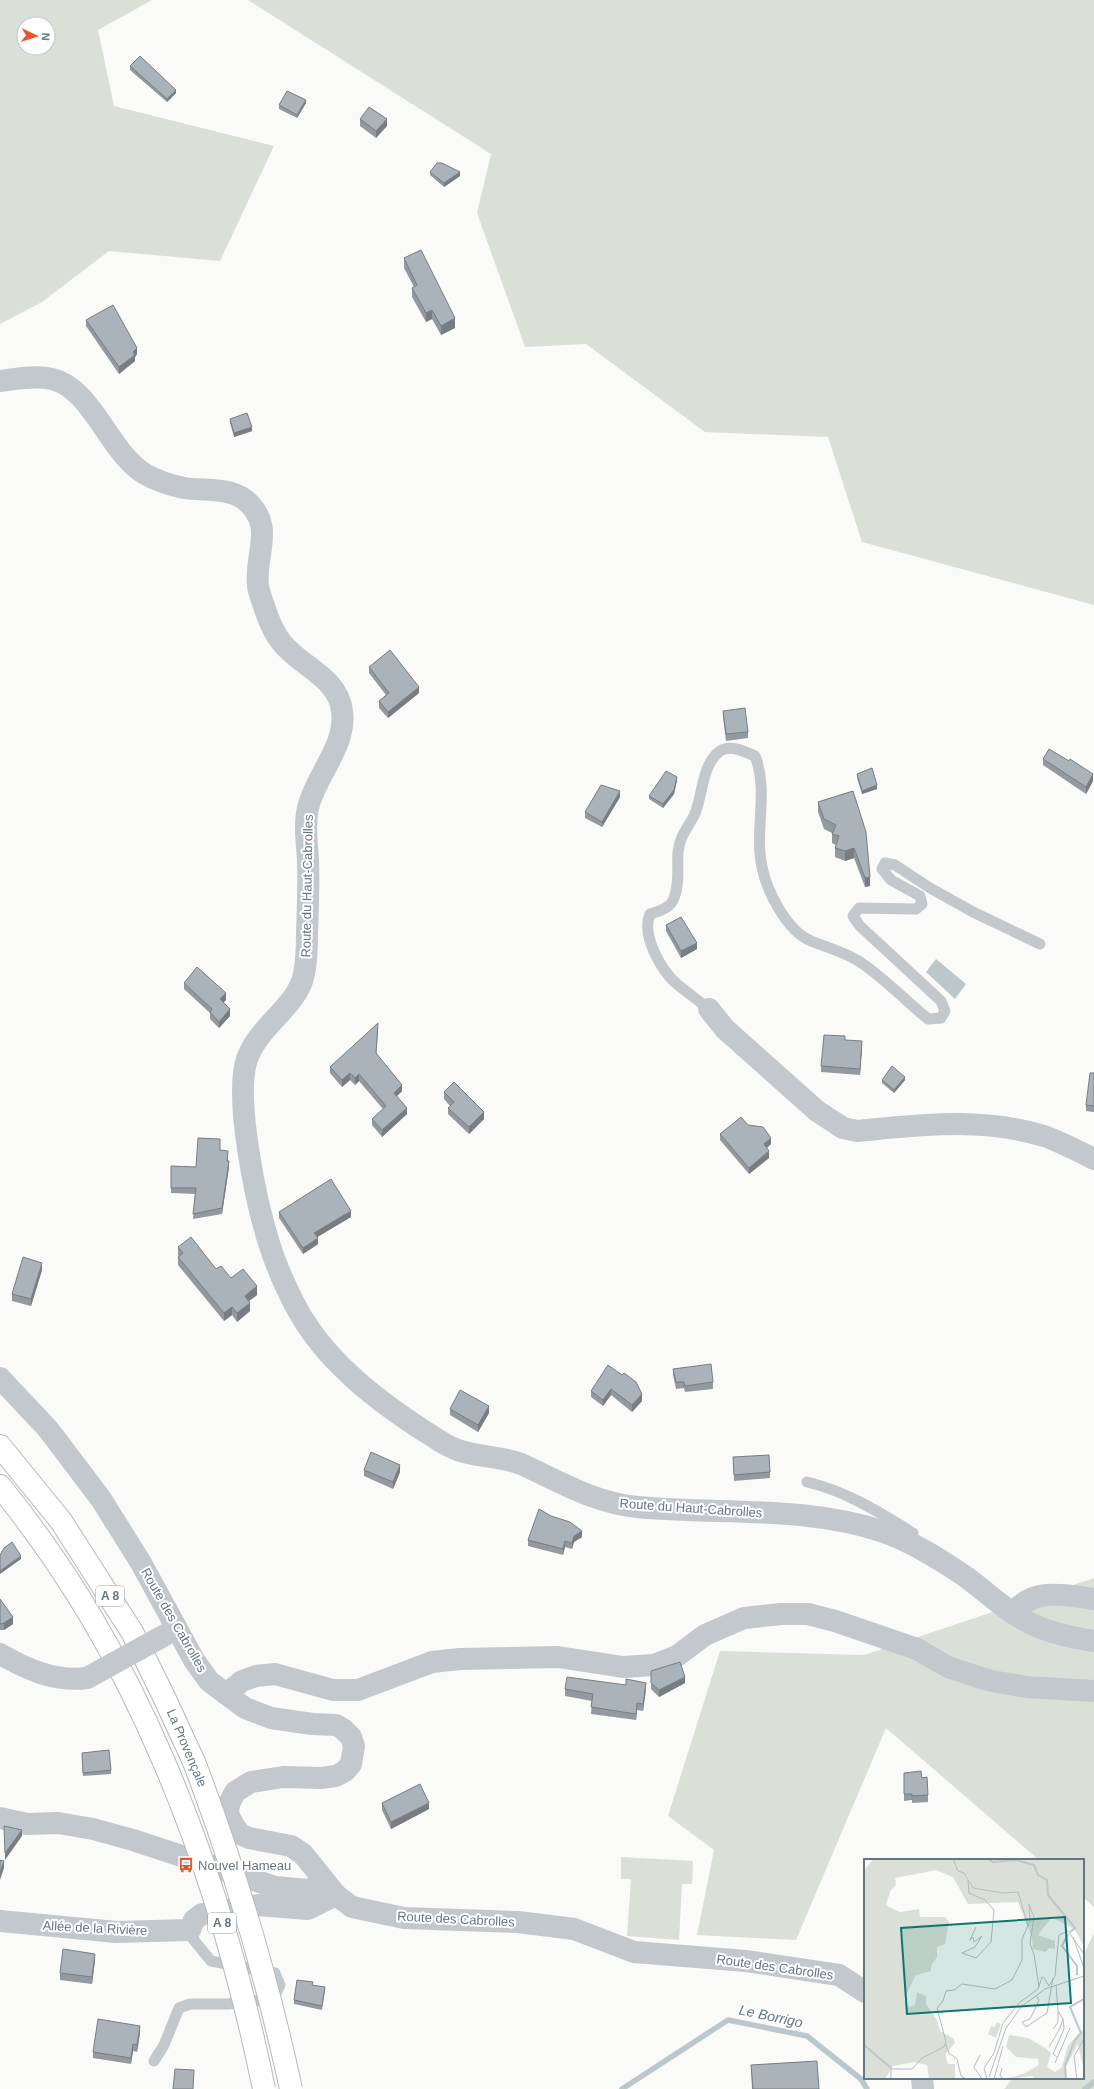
<svg xmlns="http://www.w3.org/2000/svg" width="1094" height="2089" font-family="Helvetica,sans-serif">
	<rect width="100%" height="100%" fill="#fafaf8"/>
	<!-- green -->
	<g fill="#dadfd7" fill-rule="evenodd">
		<path d="M0 0H152L98 30 114 106 274 146 220 261 109 251 42 302 0 324ZM24 24H48V48H24Z"/>
		<path d="M248 0H1094V605L862 542 828 437 705 432 586 344 525 347 477 213 491 154Z"/>
		<path d="M1094 1578V1907L1083 1897V1860H1039L886 1728 796 1940 697 1935 714 1850 668 1816 720 1651 864 1655Z"/>
		<path d="M621 1857 693 1861 692 1884H682L679 1940 627 1936 631 1879H621Z"/>
		<path d="M1094 1933V2089H1004L1013 2078H1083V1956Z"/>
	</g>
	<!-- water -->
	<path fill="#bbc7cb" d="M936 959 966 984 955 999 926 972Z"/>
	<g fill="none" stroke-linecap="round" stroke-linejoin="round">
		<!-- stream -->
		<g stroke="#bbc7cb" stroke-width="5.5">
			<path d="M622 2089 728 2020 807 2036 861 2079 867 2089"/>
			<path d="M1085 2089 1094 2082"/>
		</g>
		<defs>
			<g id="motorway">
				<path d="M0 1446 61 1521 132 1632 164 1697 194 1762"/>
				<path d="M0 1486C70 1573 120 1659 164 1762"/>
			</g>
		</defs>
		<!-- motorway casing -->
		<use href="#motorway" stroke="#b4b9bd" stroke-width="24"/>
		<!-- service -->
		<g stroke="#c3c8cc" stroke-width="11">
			<path d="M709 1009C699 1001 688 993 678 985 661 971 641 935 650 914 659 911 671 908 674 898 680 883 677 867 678 852 680 835 687 829 694 816 703 797 701 765 720 751 731 744 745 752 755 756 769 791 754 831 762 867 767 892 787 931 811 941 828 948 848 953 863 964 886 980 906 1001 928 1019L941 1018 945 1011 941 1001 860 926 853 916 859 908 916 909 922 904 920 896 891 880 882 869 885 863 895 865 930 888 973 912 1040 944"/>
			<path d="M807 1482C846 1491 879 1512 913 1533L912 1542"/>
			<path d="M154 2061 164 2045 179 2008 190 2004H228L273 1999 280 1985 275 1973 211 1961 193 1939 190 1930"/>
		</g>
		<!-- minor -->
		<g stroke="#c3c8cc" stroke-width="22">
			<path d="M0 381C16 379 36 375 52 379 92 388 110 454 145 474 157 481 170 485 184 488 203 491 227 487 244 499 277 525 254 554 258 586 258 588 263 604 264 606 268 619 274 633 282 643 301 667 338 677 342 711 347 746 315 776 308 808 304 825 307 843 308 860 309 884 308 908 307 933 307 946 307 960 304 974 298 1006 259 1025 247 1059 234 1098 256 1202 269 1243 276 1266 290 1298 303 1319 332 1366 378 1401 424 1431 433 1436 442 1443 451 1447 472 1458 499 1455 521 1464 561 1482 592 1502 637 1507 719 1515 805 1505 884 1532 913 1542 941 1560 966 1577 988 1593 1009 1614 1034 1625 1053 1634 1074 1638 1094 1641"/>
			<path d="M709 1009 725 1029 817 1111 843 1128 857 1131C921 1125 981 1117 1044 1136 1061 1142 1078 1151 1094 1159"/>
			<path d="M1013 1613C1033 1587 1066 1595 1094 1599"/>
			<path d="M0 1654C28 1670 55 1682 87 1678"/>
			<path d="M226 1694 242 1681 256 1676 275 1674 333 1690H358L432 1662 460 1659 558 1657 623 1667 654 1665 677 1656 705 1635 744 1618 781 1614H808L835 1621 917 1649 948 1667 991 1681 1027 1687 1094 1691"/>
			<path d="M0 1818 27 1824 58 1823 93 1829 133 1840 275 1887 308 1890 326 1884"/>
			<path d="M0 1921 116 1932 190 1930 194 1920 202 1914 258 1905 308 1909 336 1895"/>
		</g>
		<!-- tertiary -->
		<g stroke="#c3c8cc" stroke-width="22">
			<path d="M0 1378 48 1429 101 1499 141 1563 194 1660 209 1681 245 1708 271 1718 312 1724 336 1725 343 1729 351 1737 354 1746 351 1764 345 1771 336 1776 321 1778 283 1777 251 1782 235 1792 229 1804 228 1814 233 1824 240 1834 249 1838 291 1846 303 1854 336 1895 352 1907 404 1918 518 1922 574 1929 634 1952 746 1961 839 1975 865 1992"/>
			<path d="M922 2078 923 2089"/>
		</g>
		<!-- motorway -->
		<use href="#motorway" stroke="#fff" stroke-width="22"/>
		<defs>
			<g id="motorway-bridge">
				<path d="M164 1762C209 1867 241 1977 264 2089"/>
				<path d="M194 1762C235 1869 267 1978 291 2089"/>
			</g>
		</defs>
		<!-- motorway-bridge casing -->
		<use href="#motorway-bridge" stroke="#b4b9bd" stroke-width="24" stroke-linecap="butt"/>
		<!-- minor-bridge -->
		<path stroke="#c3c8cc" stroke-width="22" d="M87 1678 165 1635"/>
		<!-- motorway-bridge -->
		<use href="#motorway-bridge" stroke="#fff" stroke-width="22"/>
	</g>
	<!-- wall -->
	<g fill="#929a9f">
		<path d="M130 66 176 93 167 102 130 70Z"/>
		<path d="M306 103 297 118 279 109V105Z"/>
		<path d="M360 119 387 126 376 138 360 126Z"/>
		<path d="M430 172 460 176 444 187 430 175Z"/>
		<path d="M404 258 455 328 441 335 432 319 426 322 412 297V288L414 287 404 268Z"/>
		<path d="M86 320 137 354 135 357V361L119 374 86 326Z"/>
		<path d="M230 419 252 431 234 437 230 423Z"/>
		<path d="M369 667 419 693 388 718 379 708V701L386 695 369 673Z"/>
		<path d="M723 711 748 732V738L726 741 723 717Z"/>
		<path d="M1043 759 1069 761 1093 781 1086 794 1043 765Z"/>
		<path d="M857 774 877 789 862 794 857 778Z"/>
		<path d="M677 780 674 794 663 808 649 799V796Z"/>
		<path d="M853 791 870 886 865 887 854 858 845 861 835 857V848L836 845 832 843V833L824 829 818 812V802Z"/>
		<path d="M620 797 602 827 585 818V812Z"/>
		<path d="M666 925 697 949 681 958 666 931Z"/>
		<path d="M184 983 226 1000 224 1002 230 1016 219 1028 210 1019V1013L184 989Z"/>
		<path d="M378 1029 376 1053 402 1091 397 1096 407 1114 382 1137 372 1125V1119L383 1109 359 1081 355 1085 350 1080 342 1087 330 1073V1067Z"/>
		<path d="M845 1040 862 1047 860 1075 821 1072V1066Z"/>
		<path d="M1094 1073V1112L1086 1111V1105Z"/>
		<path d="M882 1080H905L894 1093 882 1083Z"/>
		<path d="M444 1092 484 1119 469 1134 448 1114V1108L450 1106 444 1099Z"/>
		<path d="M748 1125 771 1144 767 1148 769 1158 749 1174 720 1140V1134Z"/>
		<path d="M220 1150 228 1156V1161L229 1167 222 1214 193 1219 195 1194 171 1193V1166L196 1167Z"/>
		<path d="M279 1212 351 1217 317 1237 318 1244 303 1254 279 1218Z"/>
		<path d="M178 1247 257 1295 249 1301 250 1311 237 1322 232 1315 224 1321 178 1265V1257L179 1256 178 1255Z"/>
		<path d="M42 1270 31 1306 12 1301V1294Z"/>
		<path d="M673 1369 713 1382V1389L685 1392 684 1388 676 1389 673 1375Z"/>
		<path d="M622 1375 642 1401 632 1412 611 1395 603 1406 591 1397V1391Z"/>
		<path d="M450 1409 489 1413 478 1432 450 1415Z"/>
		<path d="M733 1457 770 1472V1478L734 1481Z"/>
		<path d="M364 1470 400 1472 393 1489 364 1476Z"/>
		<path d="M582 1537 574 1542 572 1549 565 1547 563 1555 528 1546V1540Z"/>
		<path d="M0 1599 13 1624 4 1630H0Z"/>
		<path d="M651 1671 685 1683 659 1697 651 1689Z"/>
		<path d="M565 1689H646L643 1711 637 1710 636 1720 591 1714 592 1701 565 1696Z"/>
		<path d="M82 1753 111 1770V1774L83 1776Z"/>
		<path d="M904 1773 922 1778 928 1795V1802L912 1803V1800L904 1801Z"/>
		<path d="M382 1803 429 1809 391 1829 382 1810Z"/>
		<path d="M95 1960 92 1984 60 1980V1973Z"/>
		<path d="M313 1985 325 1990 322 2010 294 2004V2000Z"/>
		<path d="M140 2033 137 2052 133 2051 131 2064 93 2058V2052Z"/>
		<path d="M751 2065 819 2089H752Z"/>
	</g>
	<!-- shaded-wall -->
	<g fill="#777d82">
		<path d="M176 90V93L167 102V99Z"/>
		<path d="M306 100V103L297 118V115Z"/>
		<path d="M387 119V126L376 138V131Z"/>
		<path d="M460 172V176L444 187V183Z"/>
		<path d="M432 310V319L426 322V313Z"/>
		<path d="M455 318V328L441 335V326Z"/>
		<path d="M137 348V354L135 357V361L119 374V367L133 352Z"/>
		<path d="M252 427V431L234 437V433Z"/>
		<path d="M419 687V693L388 718V712Z"/>
		<path d="M1093 774V781L1086 794V787Z"/>
		<path d="M677 777V780L674 794 663 808V804Z"/>
		<path d="M877 785V789L862 794V791Z"/>
		<path d="M620 791V797L602 827V822Z"/>
		<path d="M854 848V858L845 861V851Z"/>
		<path d="M870 877V886L865 887V878Z"/>
		<path d="M697 943V949L681 958V951Z"/>
		<path d="M226 993V1000L220 1006V999Z"/>
		<path d="M230 1009V1016L219 1028V1022Z"/>
		<path d="M378 1023V1029L376 1059V1053Z"/>
		<path d="M862 1041V1047L860 1075V1069Z"/>
		<path d="M350 1073V1080L342 1087V1080Z"/>
		<path d="M359 1074V1081L355 1085V1078Z"/>
		<path d="M905 1077V1080L894 1093V1090Z"/>
		<path d="M402 1085V1091L394 1099V1093Z"/>
		<path d="M407 1108V1114L382 1137V1130Z"/>
		<path d="M484 1112V1119L469 1134V1127Z"/>
		<path d="M771 1138V1144L764 1150V1144Z"/>
		<path d="M769 1151V1158L749 1174V1168Z"/>
		<path d="M229 1161V1167L222 1214V1208Z"/>
		<path d="M351 1211V1217L314 1239V1233Z"/>
		<path d="M318 1238V1244L303 1254V1248Z"/>
		<path d="M42 1263V1270L31 1306V1299Z"/>
		<path d="M257 1286V1295L245 1304V1296Z"/>
		<path d="M250 1303V1311L237 1322V1313Z"/>
		<path d="M232 1307V1315L224 1321V1313Z"/>
		<path d="M611 1389V1395L603 1406V1400Z"/>
		<path d="M642 1394V1401L632 1412V1405Z"/>
		<path d="M489 1406V1413L478 1432V1425Z"/>
		<path d="M400 1465V1472L393 1489V1482Z"/>
		<path d="M582 1531V1537L574 1542 572 1549V1543L574 1536Z"/>
		<path d="M565 1541V1547L563 1555V1549Z"/>
		<path d="M21 1556V1559L0 1574V1571Z"/>
		<path d="M13 1617V1624L4 1630V1623Z"/>
		<path d="M685 1677V1683L659 1697V1690Z"/>
		<path d="M646 1683V1689L643 1711V1704Z"/>
		<path d="M637 1703V1710L636 1720V1714Z"/>
		<path d="M429 1803V1809L391 1829V1822Z"/>
		<path d="M22 1830V1836L5 1860V1853Z"/>
		<path d="M4 1861V1868L0 1880V1873Z"/>
		<path d="M95 1954V1960L92 1984V1977Z"/>
		<path d="M140 2026V2033L137 2052V2045Z"/>
		<path d="M133 2044V2051L131 2064V2058Z"/>
	</g>
	<!-- building -->
	<g fill="#aab3b9" stroke="#777d82">
		<path d="M140 56 176 90 167 99 130 66Z"/>
		<path d="M287 91 306 100 297 115 279 105Z"/>
		<path d="M369 107 387 119 376 131 360 119Z"/>
		<path d="M437 163H442L460 172 444 183 430 172Z"/>
		<path d="M421 250 455 318 441 326 432 310 426 313 412 288 417 285 404 258Z"/>
		<path d="M113 305 137 348 133 352 135 355 119 367 86 320Z"/>
		<path d="M247 413 252 427 234 433 230 419Z"/>
		<path d="M390 650 419 687 388 712 379 701 389 693 369 667Z"/>
		<path d="M745 708 748 732 726 734 723 711Z"/>
		<path d="M1049 749 1069 761 1070 759 1093 774 1086 787 1043 759Z"/>
		<path d="M872 768 877 785 862 791 857 774Z"/>
		<path d="M666 771 677 777 674 790 663 804 649 796Z"/>
		<path d="M601 785 620 791 602 822 585 812Z"/>
		<path d="M853 791 866 832 870 877 865 878 854 848 845 851 835 848 839 836 832 834 836 825 824 819 818 802Z"/>
		<path d="M681 917 697 943 681 951 666 925Z"/>
		<path d="M197 967 226 993 220 999 230 1009 219 1022 210 1012 212 1009 184 983Z"/>
		<path d="M378 1023 376 1053 402 1085 394 1093 407 1108 382 1130 372 1119 386 1106 359 1074 355 1078 350 1073 342 1080 330 1067Z"/>
		<path d="M824 1035 845 1036V1040L862 1041 860 1069 821 1066Z"/>
		<path d="M892 1066 905 1077 894 1090 882 1080Z"/>
		<path d="M1090 1073H1094V1106L1086 1105Z"/>
		<path d="M454 1082 484 1112 469 1127 448 1108 454 1102 444 1092Z"/>
		<path d="M741 1117 748 1125 763 1127 771 1138 764 1144 769 1151 749 1168 720 1134Z"/>
		<path d="M198 1138 220 1139V1150L228 1151 227 1161H229L222 1208 193 1214 196 1188H171V1166L196 1167Z"/>
		<path d="M331 1179 351 1211 314 1233 318 1238 303 1248 279 1212Z"/>
		<path d="M191 1237 216 1269 221 1266 231 1278 243 1269 257 1286 245 1296 250 1303 237 1313 232 1307 224 1313 178 1257 183 1253 178 1247Z"/>
		<path d="M23 1257 42 1263 31 1299 12 1294Z"/>
		<path d="M711 1364 713 1382 685 1386 684 1382H676L673 1369Z"/>
		<path d="M608 1365 622 1375 624 1373 636 1382 642 1394 632 1405 611 1389 603 1400 591 1391Z"/>
		<path d="M460 1390 489 1406 478 1425 450 1409Z"/>
		<path d="M371 1452 400 1465 393 1482 364 1470Z"/>
		<path d="M769 1455 770 1472 734 1475 733 1457Z"/>
		<path d="M539 1509 551 1516 570 1522 582 1531 574 1536 572 1543 565 1541 563 1549 528 1540Z"/>
		<path d="M12 1542 21 1556 0 1571V1555L4 1548Z"/>
		<path d="M0 1599 13 1617 4 1623 0 1624Z"/>
		<path d="M680 1662 685 1677 659 1690 651 1683V1671Z"/>
		<path d="M567 1677 626 1685V1679L646 1683 643 1704 637 1703 636 1714 591 1707 593 1694 565 1689Z"/>
		<path d="M109 1750 111 1770 83 1773 82 1753Z"/>
		<path d="M921 1771 922 1778 927 1777 928 1795 912 1796V1794H904V1773Z"/>
		<path d="M420 1784 429 1803 391 1822 382 1803Z"/>
		<path d="M4 1826 22 1830 5 1853Z"/>
		<path d="M0 1860 4 1861 0 1873Z"/>
		<path d="M63 1949 95 1954 92 1977 60 1973Z"/>
		<path d="M297 1980 313 1982 312 1985 325 1987 322 2006 294 2000Z"/>
		<path d="M98 2019 140 2026 137 2045 133 2044 131 2058 93 2052Z"/>
		<path d="M817 2061 819 2089H753L751 2065Z"/>
		<path d="M175 2069 194 2070 193 2089H173Z"/>
	</g>
	<!-- icons -->
	<defs>
		<symbol id="bus-bare" viewBox="-9 -9 18 18"><path d="M-5-6H5V4H4V6H2V4H-2V6H-4V4H-5ZM-3.5-4V0h7V-4ZM-3.5 1.2v1.5H-2V1.2ZM2 1.2v1.5H3.5V1.2Z" fill="#e4572e" stroke="#fff" stroke-width="2.5" paint-order="stroke"/></symbol>
	</defs>
	<g fill-rule="evenodd">
		<use href="#bus-bare" x="175" y="1854" width="22" height="22"/>
	</g>
	<g text-anchor="middle" dominant-baseline="central" stroke-width="4" stroke-linejoin="round" paint-order="stroke">
		<!-- shield labels -->
		<g fill="#fff" stroke="#939fa8" stroke-width="1">
			<rect x="96" y="1586" width="28" height="20" rx="3"/>
			<rect x="208" y="1913" width="28" height="20" rx="3"/>
		</g>
		<g font-size="12" font-weight="bold" fill="#657683">
			<text x="110" y="1596">A 8</text>
			<text x="222" y="1923">A 8</text>
		</g>
		<!-- street labels -->
		<g font-size="13" fill="#657683" stroke="#fff">
			<text transform="translate(307 886) rotate(-89)">Route du Haut-Cabrolles</text>
			<text transform="translate(691 1508) rotate(4)">Route du Haut-Cabrolles</text>
			<text transform="translate(174 1620) rotate(60)">Route des Cabrolles</text>
			<text transform="translate(187 1748) rotate(67)">La Provençale</text>
			<text transform="translate(456 1919) rotate(3)">Route des Cabrolles</text>
			<text transform="translate(95 1928) rotate(3)">Allée de la Rivière</text>
			<text transform="translate(775 1967) rotate(8)">Route des Cabrolles</text>
		</g>
		<!-- poi labels -->
		<g font-size="13" fill="#657683" stroke="#fff" text-anchor="start">
			<text x="198" y="1865">Nouvel Hameau</text>
		</g>
		<!-- water labels -->
		<g font-size="14" font-style="italic" fill="#60757c" stroke="#fff">
			<text transform="translate(771 2016) rotate(12)">Le Borrigo</text>
		</g>
	</g>
	<!-- overview -->
	<g transform="translate(864 1859)">
		<rect width="220" height="220" fill="#fafaf8"/>
		<path d="M9 0H220V87L211 71 188 58 174 76 191 82V90L185 89 182 93 169 90 168 78 154 43 104 45 89 18 72 11 31 19 32 26 27 31 22 45 25 48 36 53 55 50 56 58H81L85 63 81 85 73 88V98L67 107V112L52 116 40 140 45 148 51 146 53 133 62 137V145L73 161 76 172 90 180 91 184 82 194V199L84 205H91V220H65L63 206 50 203 29 207 21 220H0V12ZM133 163 137 165 134 173 130 172 134 173 132 179 124 175 127 167 131 168ZM220 170V212L214 185 201 209 203 220H171L168 217 141 220 159 215 175 206 174 200 152 198 142 188 145 176 164 179 183 190 187 195 183 208 191 213 198 208 204 186Z" fill="#dadfd7"/>
		<path fill="none" stroke="#bbc7cb" stroke-width="2" d="M124 0 129 3 151 1 170 6 174 16 183 21 184 36 211 69 206 73M204 75 198 87 213 107V116M0 186 27 209M202 220 201 207 211 181 217 174 206 148 220 140"/>
		<path fill="none" stroke="#b5bdc2" stroke-width="1" d="M89 0 94 12 100 14 109 29 139 34 154 33 164 67M104 21 105 34 121 41 130 51 127 83 112 99 98 94 111 88 118 77 110 83 109 78 106 81 112 68M209 78 220 109M172 136 175 141 172 148 166 160 158 163 162 168 183 154 189 119M189 170 194 163V153M81 184 85 194 93 200 97 217 102 220M185 188 196 169 199 160 194 152 192 126M116 196 110 208 118 220M193 198 189 195 200 170 199 160M191 204 206 169M138 209 136 216 139 220M125 218 142 169 157 148 181 130 220 117M27 220V210H48L58 199 80 188 82 183 73 149 79 142 82 132 90 131 98 125 131 130 148 121 158 101V80L166 62 165 45 170 58 166 85 170 95 175 128M123 220 120 209 130 194 139 164 155 144 174 130 178 118 180 119 185 127 191 117 195 76 204 72 220 95M130 220 139 187M213 220 210 197 220 180"/>
		<path fill="#0f766e" fill-opacity="0.15" stroke="#0f766e" stroke-width="2" d="M201 58 207 144 43 155 37 69Z"/>
		<rect width="220" height="220" fill="none" stroke="#657683" stroke-width="2"/>
	</g>
	<!-- north arrow -->
	<g transform="translate(36 36) rotate(94)"><circle r="19" fill="#ffffff" stroke="#c1c8cd"/>
	<path d="M0-3L7 15L0 10L-7 15Z" fill="#e4572e"/>
	<text y="-6" font-size="11" font-weight="bold" text-anchor="middle" fill="#657683">N</text>
	</g>
</svg>
